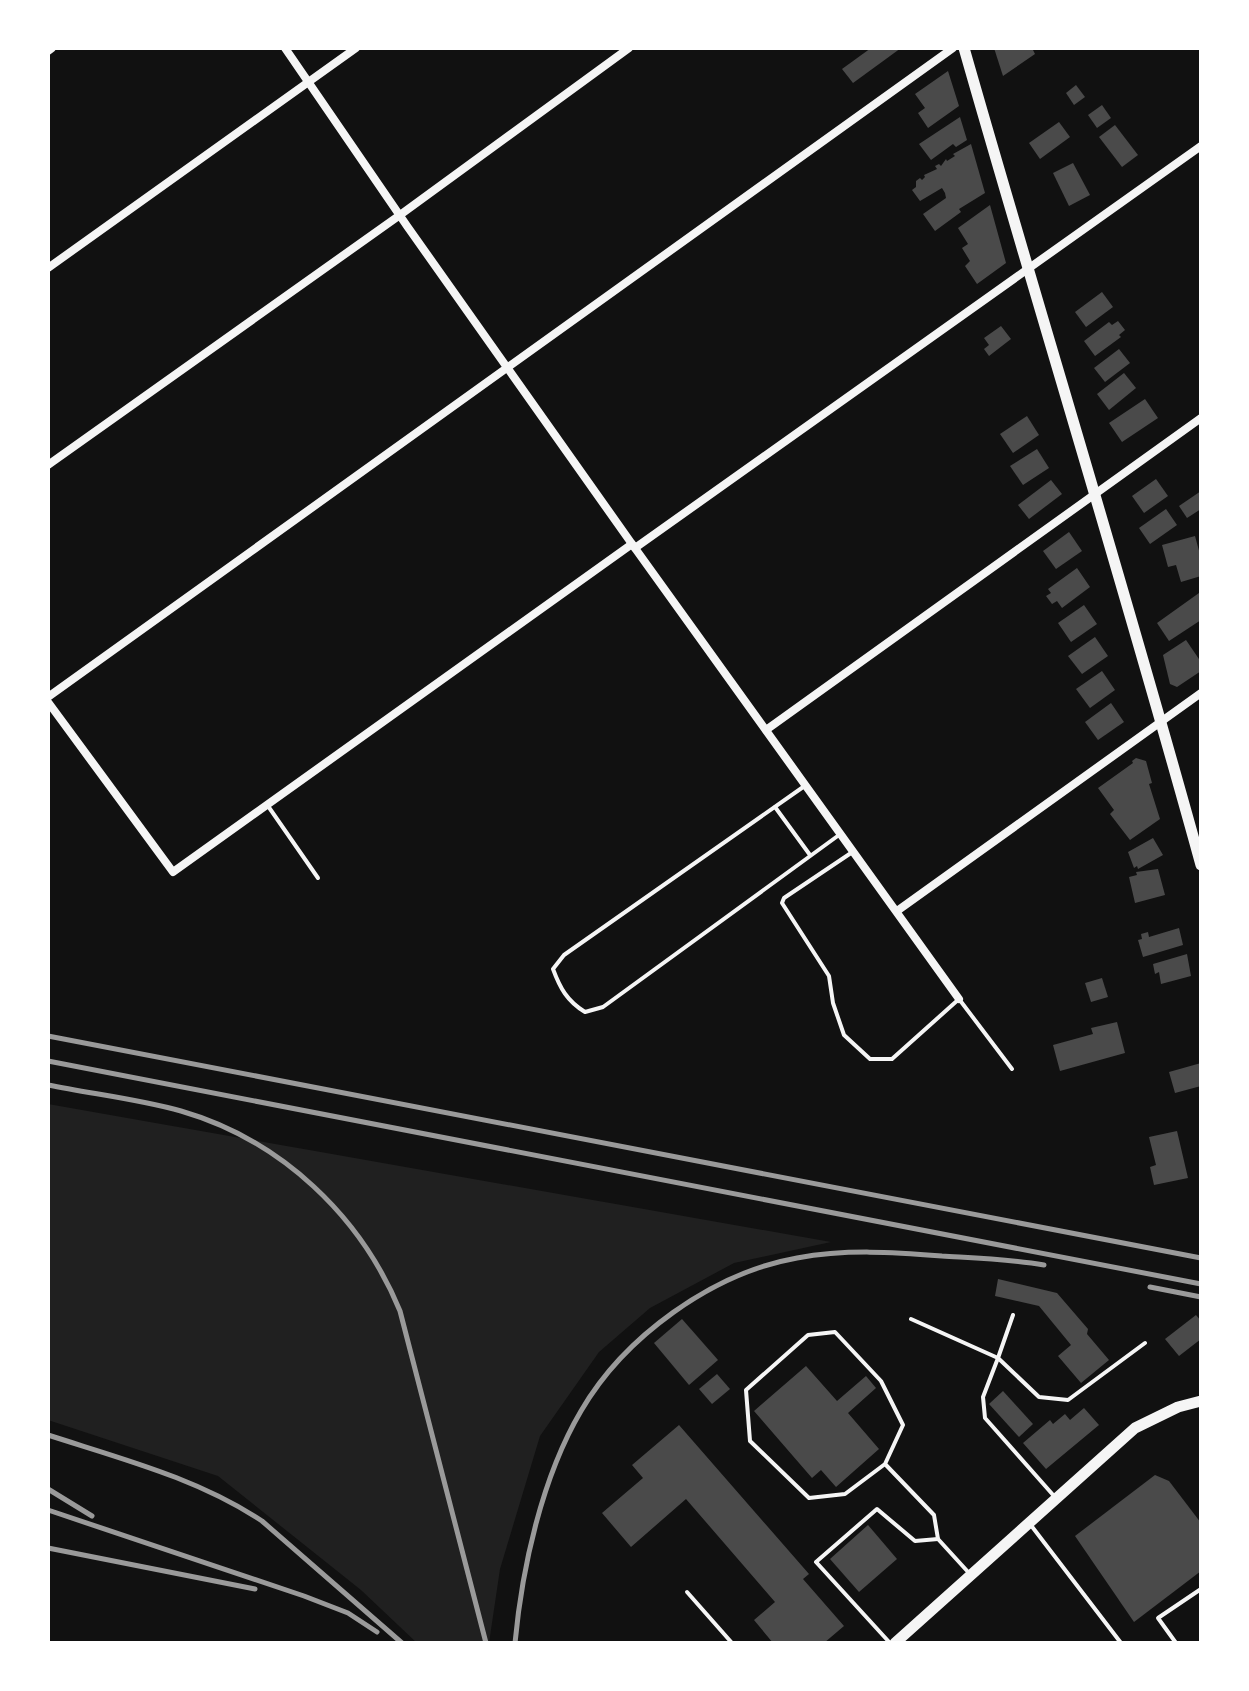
<svg xmlns="http://www.w3.org/2000/svg" width="1249" height="1691" font-family="Jost,sans-serif">
	<rect width="100%" height="100%" fill="#111"/>
	<!-- green -->
	<path fill="#202020" d="M48 1104 831 1242 734 1263 650 1308 599 1352 540 1436 500 1569 489 1643H417L361 1590 218 1476 48 1420Z"/>
	<!-- building -->
	<g fill="#4a4a4a">
		<path d="M871 48H901L853 83 842 69Z"/>
		<path d="M994 48H1032L1035 54 1003 76Z"/>
		<path d="M948 71 959 106 928 128 918 113 925 108 915 94Z"/>
		<path d="M1076 85 1085 97 1074 105 1066 93Z"/>
		<path d="M1102 105 1111 118 1097 128 1088 115Z"/>
		<path d="M960 117 967 140 956 147 953 144 931 160 919 144Z"/>
		<path d="M1059 122 1070 137 1040 159 1029 143Z"/>
		<path d="M1115 125 1138 155 1122 167 1099 137Z"/>
		<path d="M971 144 985 193 959 209 961 212 935 231 923 214 946 198 945 193 942 188 920 201 912 190 916 187V181L920 178 922 180 925 177 924 175 937 169 935 166 939 164 941 166 946 159 947 161 955 156 953 154Z"/>
		<path d="M1073 163 1090 195 1069 206 1053 173Z"/>
		<path d="M990 205 1006 263 977 284 965 266 970 261 962 248 968 244 958 228Z"/>
		<path d="M1102 292 1113 307 1086 327 1075 312Z"/>
		<path d="M1118 321 1125 330 1119 335 1121 337 1095 356 1084 341 1109 322 1112 325Z"/>
		<path d="M1001 326 1011 339 989 356 984 349 989 345 984 338Z"/>
		<path d="M1119 349 1130 363 1105 382 1094 368Z"/>
		<path d="M1124 373 1136 388 1109 410 1097 394Z"/>
		<path d="M1145 399 1158 418 1122 442 1109 423Z"/>
		<path d="M1027 416 1039 435 1013 453 1000 434Z"/>
		<path d="M1037 449 1049 468 1023 485 1010 466Z"/>
		<path d="M1156 479 1168 496 1144 513 1132 496Z"/>
		<path d="M1051 480 1062 494 1029 519 1018 505Z"/>
		<path d="M1201 491V509L1187 518 1179 506Z"/>
		<path d="M1166 509 1177 525 1150 544 1139 528Z"/>
		<path d="M1069 532 1082 551 1056 569 1043 551Z"/>
		<path d="M1195 536 1201 558V576L1181 582 1176 565 1168 567 1162 545Z"/>
		<path d="M1077 568 1090 587 1062 608 1057 601 1052 604 1046 596 1051 593 1048 589Z"/>
		<path d="M1199 593 1201 620 1169 641 1157 623Z"/>
		<path d="M1084 605 1097 624 1071 642 1058 623Z"/>
		<path d="M1095 637 1108 656 1082 674 1068 656Z"/>
		<path d="M1186 640 1201 662V671L1177 687 1170 684 1163 655Z"/>
		<path d="M1102 671 1115 690 1090 708 1076 689Z"/>
		<path d="M1111 703 1124 722 1098 740 1085 722Z"/>
		<path d="M1136 758 1146 761 1152 783 1149 784 1160 819 1130 840 1110 814 1114 810 1098 788 1133 763 1132 761Z"/>
		<path d="M1153 838 1163 855 1138 869 1137 866 1134 868 1128 852Z"/>
		<path d="M1158 869 1165 895 1135 903 1129 877 1137 875 1136 872Z"/>
		<path d="M1179 928 1183 945 1143 957 1138 940 1142 939 1141 934 1148 932 1149 937Z"/>
		<path d="M1187 954 1191 976 1161 984 1159 972 1155 974 1153 964Z"/>
		<path d="M1102 978 1108 997 1091 1002 1085 983Z"/>
		<path d="M1117 1022 1125 1053 1060 1071 1053 1045 1093 1034 1091 1028Z"/>
		<path d="M1201 1063V1086L1175 1093 1169 1072Z"/>
		<path d="M1177 1131 1188 1178 1154 1185 1150 1167 1156 1165 1149 1137Z"/>
		<path d="M998 1279 1057 1293 1088 1329 1087 1334 1109 1360 1081 1383 1058 1356 1071 1345 1039 1306 995 1296Z"/>
		<path d="M1196 1315 1201 1321V1339L1179 1356 1165 1339Z"/>
		<path d="M682 1319 718 1360 689 1385 654 1343Z"/>
		<path d="M806 1366 837 1401 866 1376 876 1388 848 1413 879 1449 836 1487 821 1470 812 1478 754 1411Z"/>
		<path d="M717 1374 730 1389 712 1404 699 1389Z"/>
		<path d="M1003 1391 1033 1424 1019 1437 989 1404Z"/>
		<path d="M1084 1408 1099 1425 1046 1469 1023 1443 1050 1420 1053 1424 1065 1414 1070 1420Z"/>
		<path d="M679 1425 809 1574 803 1579 844 1626 824 1643H773L754 1620 775 1602 686 1499 631 1547 602 1513 643 1478 632 1465Z"/>
		<path d="M1155 1475 1169 1481 1201 1523V1571L1134 1622 1075 1536Z"/>
		<path d="M868 1525 897 1559 859 1592 830 1559Z"/>
	</g>
	<g fill="none" stroke-linecap="round" stroke-linejoin="round">
		<!-- service -->
		<g stroke="#f5f5f5" stroke-width="4">
			<path d="M806 785 564 955 553 969C560 988 567 1001 585 1012L603 1007 839 835"/>
			<path d="M268 806 318 878"/>
			<path d="M775 807 810 855"/>
			<path d="M851 853 784 898 782 903 829 976 833 1003 844 1035 870 1059H892L959 999 1012 1069"/>
			<path d="M1013 1315 998 1358 1039 1397 1068 1400 1145 1343"/>
			<path d="M911 1319 998 1358 983 1397 985 1418 1054 1496"/>
			<path d="M885 1464 903 1425 881 1381 835 1332 808 1335 746 1390 750 1441 809 1498 845 1494 885 1464 934 1515 938 1539 969 1573"/>
			<path d="M1030 1524 1121 1643"/>
			<path d="M687 1592 732 1643"/>
			<path d="M890 1643 816 1562 877 1509 915 1541 938 1539"/>
			<path d="M1176 1643 1158 1618 1201 1589"/>
		</g>
		<!-- minor -->
		<g stroke="#f5f5f5" stroke-width="8">
			<path d="M285 48 407 226 632 544 959 999"/>
			<path d="M48 51 52 48"/>
			<path d="M48 268 356 48"/>
			<path d="M48 465 400 215 629 48"/>
			<path d="M635 548 1201 146"/>
			<path d="M48 697 953 48"/>
			<path d="M48 702 173 872 632 544"/>
			<path d="M766 730 1201 418"/>
			<path d="M897 911 1201 693"/>
		</g>
		<!-- secondary -->
		<g stroke="#f5f5f5" stroke-width="11">
			<path d="M964 48C1042 321 1126 592 1201 865"/>
			<path d="M895 1643 1135 1428 1178 1407 1201 1401"/>
		</g>
		<!-- rail -->
		<g stroke="#9a9a9a" stroke-width="5">
			<path d="M48 1036 1201 1258"/>
			<path d="M48 1061 1201 1284"/>
			<path d="M48 1085C92 1094 138 1099 181 1111 281 1140 361 1216 400 1311L486 1643"/>
			<path d="M1150 1287 1201 1297"/>
			<path d="M48 1435C122 1459 197 1478 262 1521L402 1643"/>
			<path d="M48 1489 92 1516"/>
			<path d="M48 1510 304 1596 348 1613 377 1632"/>
			<path d="M48 1548 255 1589"/>
			<path d="M515 1643C522 1568 542 1477 581 1411 624 1337 712 1273 797 1258 846 1249 893 1252 942 1256 976 1258 1011 1259 1044 1265"/>
		</g>
	</g>
	<!-- border -->
	<rect width="1249" height="1691" fill="none" stroke="#ffffff" stroke-width="100"/>
</svg>
